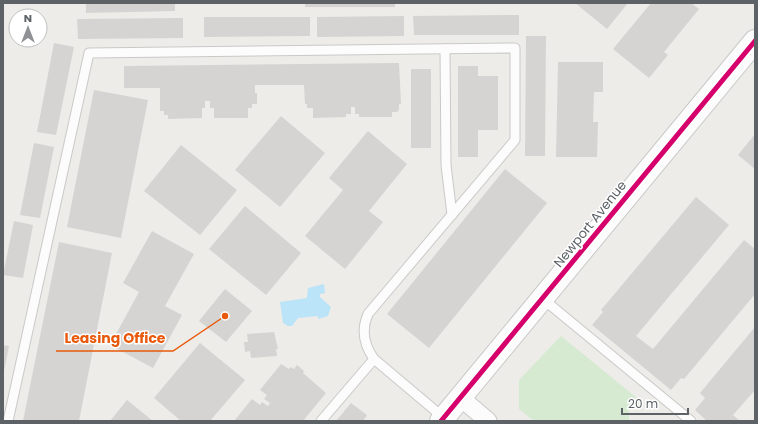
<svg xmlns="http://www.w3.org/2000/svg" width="758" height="424" font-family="Poppins,sans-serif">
	<rect width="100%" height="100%" fill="#edece8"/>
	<!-- green -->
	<path fill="#d6ead2" d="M561 336 643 403 629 410V421H534L519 409V380Z"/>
	<!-- water -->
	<path fill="#bbe4f8" d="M324 284 325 293 320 294V297L331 307 328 316 318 319V316L298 318 292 326H288L283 323 280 302 307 298 308 288Z"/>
	<!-- building -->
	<g fill="#d5d4d2">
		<path d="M86 3H175V11L86 13Z"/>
		<rect x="305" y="3" width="90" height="4"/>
		<path d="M575 3H628L607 29Z"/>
		<path d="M651 3H691L699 9 664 52 668 55 649 78 613 49Z"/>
		<path d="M519 15V35H414L413 16Z"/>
		<path d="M404 16V36L317 37V17Z"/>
		<path d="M204 17H310V36L204 37Z"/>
		<path d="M183 18V38L78 39 77 19Z"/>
		<path d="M526 36H546L545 156H525Z"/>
		<path d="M54 43 74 47 56 135 37 132Z"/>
		<path d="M558 62H603V92H594L593 122H598L597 157H556Z"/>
		<path d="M399 63 401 104H399V110L397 112H392V117H359V114H355V107H351V114H346V117L313 118V108H307V104H305L304 85H255V93H257V104H252V108H248V118H214V108H210V101H205V108H202V118L168 119V115H164V111H160V88H124V66Z"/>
		<path d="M458 66H478V76H498V130H478V157H458Z"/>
		<rect x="411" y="69" width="20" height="79"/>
		<path d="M94 90 148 100 121 238 67 227Z"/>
		<path d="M281 116 325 153 280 207 235 170Z"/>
		<path d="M368 131 407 164 369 211 383 222 345 269 305 236 343 190 329 178Z"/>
		<path d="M755 134V169L738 155Z"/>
		<path d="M34 143 54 147 40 218 20 215Z"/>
		<path d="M181 145 237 190 200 235 144 191Z"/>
		<path d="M505 169 547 203 429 348 387 314Z"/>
		<path d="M696 197 729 225 636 336 653 349 744 240 755 249V294L684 379 681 378 671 390 592 325 603 312 601 310Z"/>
		<path d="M245 206 301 253 266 295 209 249Z"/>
		<path d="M14 221 33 225 23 278 3 275Z"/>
		<path d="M152 231 194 254 165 306 182 315 153 368 110 345 139 292 123 283Z"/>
		<path d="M59 242 112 253 79 421H23Z"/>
		<path d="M225 289 252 311 226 342 199 321Z"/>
		<path d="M755 327V390L733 415 740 421H707L695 410 705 398 700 393Z"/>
		<path d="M274 332 278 349H276L277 356 251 358 250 351 245 352 244 342H248L247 334Z"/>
		<path d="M200 343 245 380 210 421H181L154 398Z"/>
		<path d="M3 345 9 346 4 371H3Z"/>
		<path d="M281 364 289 369 291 367 294 369 297 365 304 371 303 373 326 393 303 421H234L252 399 260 405 262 402 268 406 270 403 264 399 267 395 260 390Z"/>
		<path d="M127 400 153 421H110Z"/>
		<path d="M351 403 367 415 363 421H336Z"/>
	</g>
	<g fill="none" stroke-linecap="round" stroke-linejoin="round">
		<defs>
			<g id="service">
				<path d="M445 49 446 165 452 215"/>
				<path d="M543 299 691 421"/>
				<path d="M8 421 89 53 515 48V140L368 314C361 330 364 345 374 359"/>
				<path d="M321 421 374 359 444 418"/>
			</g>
			<path id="minor" d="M461 398 488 421"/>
			<path id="tertiary" d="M441 421 755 41"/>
		</defs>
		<!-- service casing -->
		<use href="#service" stroke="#c9c9c8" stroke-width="11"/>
		<!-- minor casing -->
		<use href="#minor" stroke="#c9c9c8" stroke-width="19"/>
		<!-- tertiary casing -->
		<use href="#tertiary" stroke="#c9c9c8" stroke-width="24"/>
		<!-- service -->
		<use href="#service" stroke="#fcfcfc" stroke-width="9"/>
		<!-- minor -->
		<use href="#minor" stroke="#fcfcfc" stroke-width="17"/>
		<!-- tertiary -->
		<use href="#tertiary" stroke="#fcfcfc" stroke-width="22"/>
		<defs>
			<path id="cycleway" d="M441 421 755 41"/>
		</defs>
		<!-- cycleway casing -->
		<use href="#cycleway" stroke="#fff" stroke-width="8"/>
		<!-- cycleway -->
		<use href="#cycleway" stroke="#d6006c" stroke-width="5"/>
	</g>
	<g text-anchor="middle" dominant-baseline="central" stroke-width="3" stroke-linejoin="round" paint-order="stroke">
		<!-- street labels -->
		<g font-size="13" fill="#5d6266" stroke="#fff">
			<text transform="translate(590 224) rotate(-51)">Newport Avenue</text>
		</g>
	</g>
	<!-- callouts -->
	<path fill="none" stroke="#e8590c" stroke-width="1.5" d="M225 316L173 351H56"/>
	<circle fill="#e8590c" stroke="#fff" stroke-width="1.5" cx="225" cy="316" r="4"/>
	<g font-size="14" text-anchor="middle" font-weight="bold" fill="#e8590c" stroke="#fff" stroke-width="3" stroke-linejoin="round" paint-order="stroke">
		<text x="115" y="343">Leasing Office</text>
	</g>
	<!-- border -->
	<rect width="758" height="424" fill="none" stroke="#5d6266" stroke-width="8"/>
	<!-- north arrow -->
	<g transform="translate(28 28)"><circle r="19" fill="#ffffff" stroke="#bec0c2"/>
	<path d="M0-3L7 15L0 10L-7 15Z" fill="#8f9294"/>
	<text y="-6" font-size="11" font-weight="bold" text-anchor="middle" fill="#5d6266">N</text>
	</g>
	<!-- scale -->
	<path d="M622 408v6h66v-6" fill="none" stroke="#5d6266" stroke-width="2"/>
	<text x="628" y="408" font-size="12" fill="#5d6266" stroke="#ffffff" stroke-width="3" paint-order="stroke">20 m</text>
</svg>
